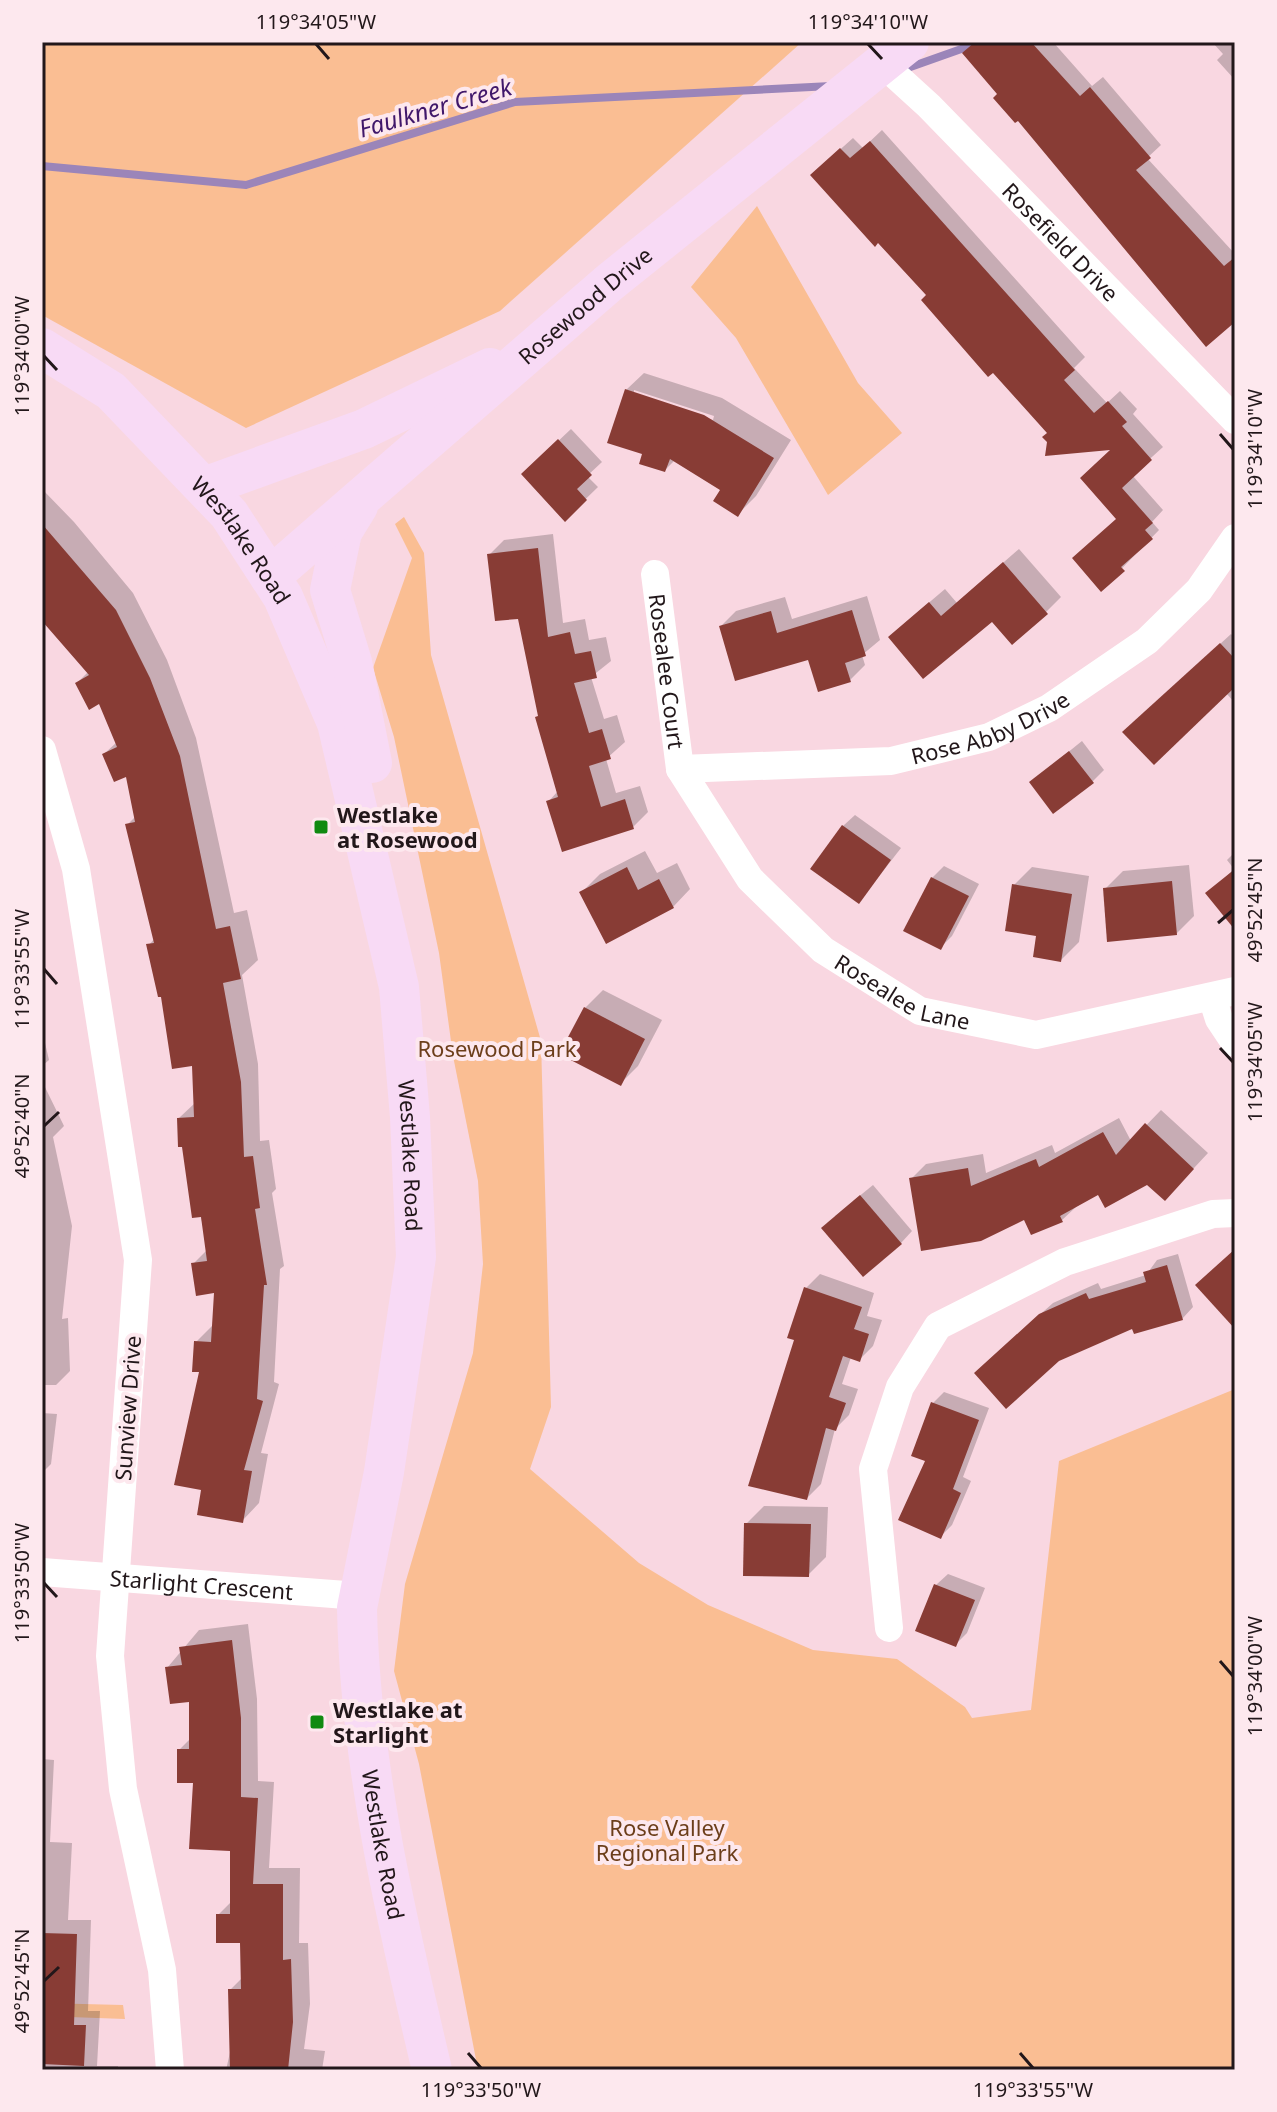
<svg xmlns="http://www.w3.org/2000/svg" width="1277" height="2112" font-family="'Noto Sans',sans-serif">
	<rect width="100%" height="100%" fill="#f9d7e1"/>
	<!-- green -->
	<g fill="#fabe93">
		<path d="M42 42H802L500 311 246 428 42 315Z"/>
		<path d="M757 206 858 383 902 433 828 495 736 338 691 287Z"/>
		<path d="M404 517 424 553 431 655 541 1041 551 1407 530 1469 639 1563 708 1605 813 1650 897 1659 965 1707 972 1718 1031 1710 1059 1461 1235 1389V2070H478L419 1764 394 1671 405 1584 473 1353 483 1264 478 1181 453 1056 439 953 394 737 373 668 412 558 395 524Z"/>
		<path d="M42 2003 123 2005 125 2019 42 2016Z"/>
	</g>
	<!-- shadow -->
	<g fill="#0003" fill-rule="evenodd">
		<path d="M976 42H1053L1092 86 1103 77 1161 145 1147 158 1235 254V319L1000 94Z"/>
		<path d="M1212 42H1235V80L1217 60 1223 54Z"/>
		<path d="M882 130 1085 357 1074 368 1107 403 1120 391 1137 409 1133 414 1163 447 1132 475 1163 510 1152 522 1159 530 1102 589 1118 518 1115 447 1049 433 929 295 825 163 853 138 863 148Z"/>
		<path d="M644 373 722 398 791 440 756 496 738 514 723 489 675 460 665 470 645 453 626 390ZM634 390 714 416 713 420 634 395Z"/>
		<path d="M571 429 602 462 587 476 598 487 565 519 535 463Z"/>
		<path d="M42 489 74 522 133 593 167 660 196 738 234 913 247 910 258 960 242 975 258 1064 260 1141 269 1140 276 1189 272 1193 284 1266 280 1269 274 1382 279 1384 261 1453 268 1454 259 1503 242 1521 203 1489 202 1371 196 1342 214 1324 216 1291 193 1264 208 1249 179 1118 196 1102 194 1063 162 994 149 945 155 938 127 825 136 816 127 774 104 754 117 742 100 701 77 683 88 672 42 618Z"/>
		<path d="M553 534 563 623 585 619 589 640 606 637 611 661 591 677 604 719 617 715 625 742 606 759 616 793 640 786 648 812 633 827 548 802 558 791 520 616 489 555 504 540Z"/>
		<path d="M1019 549 1061 597 1046 612 905 623 945 589 957 603Z"/>
		<path d="M867 596 880 640 862 655 865 665 850 680 810 658 721 626 736 611 785 597 792 619Z"/>
		<path d="M1231 634 1235 638V703L1226 693 1136 721Z"/>
		<path d="M1082 741 1104 770 1092 782H1031Z"/>
		<path d="M855 815 901 848 859 902 843 826Z"/>
		<path d="M645 851 657 873 677 863 690 889 673 907 582 892 600 874Z"/>
		<path d="M1235 852V914L1208 894 1234 869 1227 860Z"/>
		<path d="M1189 865 1194 916 1176 934 1105 889 1123 871Z"/>
		<path d="M944 866 979 884 952 936 940 948 932 878Z"/>
		<path d="M1032 867 1089 876 1079 942 1061 960 1039 934 1014 885Z"/>
		<path d="M603 990 662 1020 638 1066 620 1084 585 1008Z"/>
		<path d="M42 1030 49 1060 42 1066Z"/>
		<path d="M42 1081 64 1126 53 1137 72 1226 62 1319 68 1318 70 1371 56 1385H42Z"/>
		<path d="M1161 1110 1208 1153 1180 1183 1148 1182 1099 1193 1077 1206 1061 1221 1025 1217 911 1179 926 1164 983 1154 986 1173 1052 1145 1055 1153 1119 1118 1131 1141Z"/>
		<path d="M873 1185 912 1231 901 1243 835 1216Z"/>
		<path d="M1178 1254 1193 1307 1182 1319 1134 1326 988 1361 1053 1303 1098 1283 1101 1289 1146 1275 1157 1260Z"/>
		<path d="M820 1274 874 1293 867 1316 882 1320 873 1346 859 1360 851 1357 842 1384 858 1389 849 1415 835 1429 821 1484 807 1498 796 1339 806 1288Z"/>
		<path d="M944 1392 989 1408 963 1477 971 1481 952 1525 940 1537 927 1460 933 1403Z"/>
		<path d="M42 1413 57 1414 51 1464 42 1473Z"/>
		<path d="M764 1506 828 1507 826 1557 809 1574 746 1524Z"/>
		<path d="M948 1574 985 1588 967 1633 956 1644 936 1585Z"/>
		<path d="M248 1624 257 1699 258 1781 274 1782 269 1868H300L299 1943H308L310 2004 304 2049 325 2051 322 2070H226L231 2048 230 1990 242 1978V1941L218 1915 232 1901V1849L179 1750 191 1738V1700L167 1668 199 1630Z"/>
		<path d="M42 1638H44L42 1682Z"/>
		<path d="M42 1759 54 1760 50 1842 72 1843 68 1920H91L88 2011H100L97 2066H118V2070H43Z"/>
	</g>
	<g fill="none" stroke-linecap="round" stroke-linejoin="round">
		<!-- stream -->
		<g stroke="#9b85b9" stroke-width="8">
			<path d="M902 70 981 42"/>
			<path d="M42 166 246 185 515 102 831 86"/>
		</g>
	</g>
	<!-- building -->
	<g fill="#883c35">
		<path d="M975 42H1031L1080 96 1090 87 1151 158 1136 170 1224 266 1235 257V322L1206 347 1018 121 1015 123 993 98 997 94 962 53Z"/>
		<path d="M870 141 1075 370 1064 380 1094 413 1108 401 1127 422 1122 426 1152 460 1122 488 1153 523 1145 530 1153 539 1121 567 1125 571 1101 592 1072 558 1116 519 1080 478 1110 450 1045 456 1047 442 1042 437 1047 433 993 373 988 377 921 300 926 295 878 243 875 247 810 175 840 148 850 158Z"/>
		<path d="M625 389 704 415 774 458 738 517 713 501 720 490 670 459 665 472 639 464 642 454 607 443Z"/>
		<path d="M558 439 592 475 577 489 587 500 565 522 521 474Z"/>
		<path d="M42 524 116 610 150 678 180 756 216 929 230 926 241 979 223 983 241 1082 244 1157 253 1156 260 1208 255 1209 267 1285H264L257 1399 263 1401 244 1470 252 1471 243 1523 197 1515 201 1490 174 1485 199 1372H192L194 1341 211 1342 214 1293 196 1296 191 1263 207 1261 201 1217 192 1218 182 1147H178L177 1118 194 1117 192 1066 172 1069 161 997H158L146 944 154 943 125 824 135 822 126 777 114 782 102 754 117 747 99 704 89 710 75 683 89 675 42 621Z"/>
		<path d="M538 548 548 637 570 632 575 654 591 651 597 678 574 683 589 733 602 729 611 759 589 766 601 807 625 799 634 829 562 852 546 801 558 797 535 717 538 716 518 619 495 621 487 554Z"/>
		<path d="M1003 562 1048 614 1012 645 992 622 923 679 888 637 929 602 941 616Z"/>
		<path d="M852 610 866 656 845 663 851 682 818 692 808 660 735 681 719 626 771 611 777 633Z"/>
		<path d="M1220 643 1235 659V687L1154 765 1122 732Z"/>
		<path d="M1069 751 1094 783 1053 814 1029 782Z"/>
		<path d="M842 825 891 860 859 904 810 869Z"/>
		<path d="M627 867 638 890 659 879 674 908 606 944 579 892Z"/>
		<path d="M1235 869V930L1205 893Z"/>
		<path d="M931 877 969 896 941 950 903 931Z"/>
		<path d="M1172 881 1177 935 1107 942 1103 888Z"/>
		<path d="M1012 884 1072 894 1061 962 1033 957 1036 936 1005 931Z"/>
		<path d="M584 1007 645 1039 621 1086 559 1054Z"/>
		<path d="M1145 1123 1194 1169 1165 1201 1147 1185 1105 1208 1098 1195 1060 1216 1063 1222 1031 1235 1024 1220 981 1241 921 1251 909 1178 968 1168 971 1186 1036 1159 1039 1167 1103 1132 1116 1155Z"/>
		<path d="M860 1195 902 1244 863 1277 821 1228Z"/>
		<path d="M1235 1249V1329L1195 1285Z"/>
		<path d="M1167 1265 1183 1320 1134 1334 1132 1329 1059 1361 1006 1409 974 1373 1039 1314 1086 1293 1089 1299 1146 1282 1143 1272Z"/>
		<path d="M804 1287 862 1307 854 1329 869 1334 860 1362 843 1356 829 1397 846 1403 836 1431 826 1428 807 1500 748 1486 794 1340 787 1338Z"/>
		<path d="M931 1402 979 1420 953 1489 961 1493 941 1539 898 1520 925 1461 911 1456Z"/>
		<path d="M744 1523 811 1524 809 1577 743 1576Z"/>
		<path d="M934 1584 975 1600 956 1647 915 1631Z"/>
		<path d="M232 1640 241 1718V1797L258 1798 253 1884H283V1960L291 1959 293 2022 288 2070H230L228 1989H241L240 1943H216V1914H230V1851L189 1849 193 1783H177V1749H189V1702L170 1704 165 1667 182 1665 179 1647Z"/>
		<path d="M42 1933 77 1934 74 2025H86L84 2066 42 2064Z"/>
	</g>
	<g fill="none" stroke-linecap="round" stroke-linejoin="round">
		<!-- street -->
		<g stroke="#fff" stroke-width="28">
			<path id="s1" d="M884 65 929 106 1235 420"/>
			<path id="s2" d="M655 574 680 769 750 879 823 950 920 1011 1036 1035 1235 991"/>
			<path d="M42 750 76 869 138 1260 110 1656 123 1789 162 1970 170 2070"/>
			<path id="s3" d="M680 769 891 761 989 737 1049 708 1147 641 1199 590 1235 538"/>
			<path d="M1212 997 1219 1019 1235 1043"/>
			<path id="s4" d="M42 1572 359 1596"/>
			<path d="M889 1628 873 1469 900 1387 938 1326 1065 1262 1213 1214 1235 1213"/>
		</g>
		<!-- secondary -->
		<g stroke="#f8daf5" stroke-width="40">
			<path id="s5" d="M42 348 111 391 229 514 283 597 337 723 399 987 410 1117 416 1257 384 1472 357 1608C360 1765 396 1918 432 2070"/>
			<path d="M204 487 364 429 490 368"/>
			<path d="M358 506 342 532 330 590 352 662 372 763"/>
			<path id="s6" d="M270 577 610 282 909 42"/>
		</g>
	</g>
	<!-- ticks -->
	<path fill="none" stroke="#22171a" stroke-width="3" d="M316 44 329 59M868 44 882 59M44 356 57 370M1220 434 1233 449M1218 923 1233 910M44 969 57 984M1220 1048 1233 1062M44 1126 59 1112M44 1583 57 1597M1220 1661 1233 1676M44 1981 59 1967M468 2053 481 2068M1020 2053 1033 2068"/>
	<!-- markers -->
	<g fill="#108a10" stroke="#fde8ee" stroke-width="3">
		<rect x="313" y="819" width="16" height="16" rx="4"/>
		<rect x="309" y="1714" width="16" height="16" rx="4"/>
	</g>
	<g text-anchor="middle" dominant-baseline="central" stroke-width="8" stroke-linejoin="round" paint-order="stroke">
		<!-- street labels -->
		<g font-size="22" fill="#22171a" stroke="#fde8ee">
			<text stroke="none"><textPath href="#s1" startOffset="250">Rosefield Drive</textPath></text>
			<text stroke="none"><textPath href="#s6" startOffset="416">Rosewood Drive</textPath></text>
			<text stroke="none"><textPath href="#s5" startOffset="280">Westlake Road</textPath></text>
			<text stroke="none"><textPath href="#s2" startOffset="98">Rosealee Court</textPath></text>
			<text stroke="none"><textPath href="#s3" startOffset="316">Rose Abby Drive</textPath></text>
			<text stroke="none"><textPath href="#s2" startOffset="520">Rosealee Lane</textPath></text>
			<text stroke="none"><textPath href="#s5" startOffset="928">Westlake Road</textPath></text>
			<text transform="translate(127 1408) rotate(-86)">Sunview Drive</text>
			<text stroke="none"><textPath href="#s4" startOffset="160">Starlight Crescent</textPath></text>
			<text stroke="none"><textPath href="#s5" startOffset="1624">Westlake Road</textPath></text>
		</g>
		<!-- poi labels -->
		<g font-size="22" font-weight="bold" fill="#22171a" stroke="#fde8ee" text-anchor="start">
			<text x="337" y="814">Westlake<tspan x="337" dy="25">at Rosewood</tspan></text>
			<text x="333" y="1709">Westlake at<tspan x="333" dy="25">Starlight</tspan></text>
		</g>
		<!-- park labels -->
		<g font-size="22" fill="#6c3e1a" stroke="#fde8ee">
			<text x="497" y="1048">Rosewood Park</text>
			<text x="667" y="1827">Rose Valley<tspan x="667" dy="25">Regional Park</tspan></text>
		</g>
		<!-- water labels -->
		<g font-size="24" font-style="italic" fill="#40176a" stroke="#fde8ee">
			<text transform="translate(435 107) rotate(-16)">Faulkner Creek</text>
		</g>
	</g>
	<!-- border -->
	<rect width="1277" height="2112" fill="none" stroke="#fde8ee" stroke-width="88"/>
	<rect x="44" y="44" width="1189" height="2024" fill="none" stroke="#22171a" stroke-width="3"/>
	<g font-size="20" text-anchor="middle" fill="#22171a">
		<text x="316" y="29">119°34'05"W</text>
		<text x="868" y="29">119°34'10"W</text>
		<text transform="translate(22 356) rotate(-90)" y="7">119°34'00"W</text>
		<text transform="translate(1255 449) rotate(-90)" y="7">119°34'10"W</text>
		<text transform="translate(1255 910) rotate(-90)" y="7">49°52'45"N</text>
		<text transform="translate(22 969) rotate(-90)" y="7">119°33'55"W</text>
		<text transform="translate(1255 1062) rotate(-90)" y="7">119°34'05"W</text>
		<text transform="translate(22 1126) rotate(-90)" y="7">49°52'40"N</text>
		<text transform="translate(22 1583) rotate(-90)" y="7">119°33'50"W</text>
		<text transform="translate(1255 1676) rotate(-90)" y="7">119°34'00"W</text>
		<text transform="translate(22 1981) rotate(-90)" y="7">49°52'45"N</text>
		<text x="481" y="2097">119°33'50"W</text>
		<text x="1033" y="2097">119°33'55"W</text>
	</g>
</svg>
